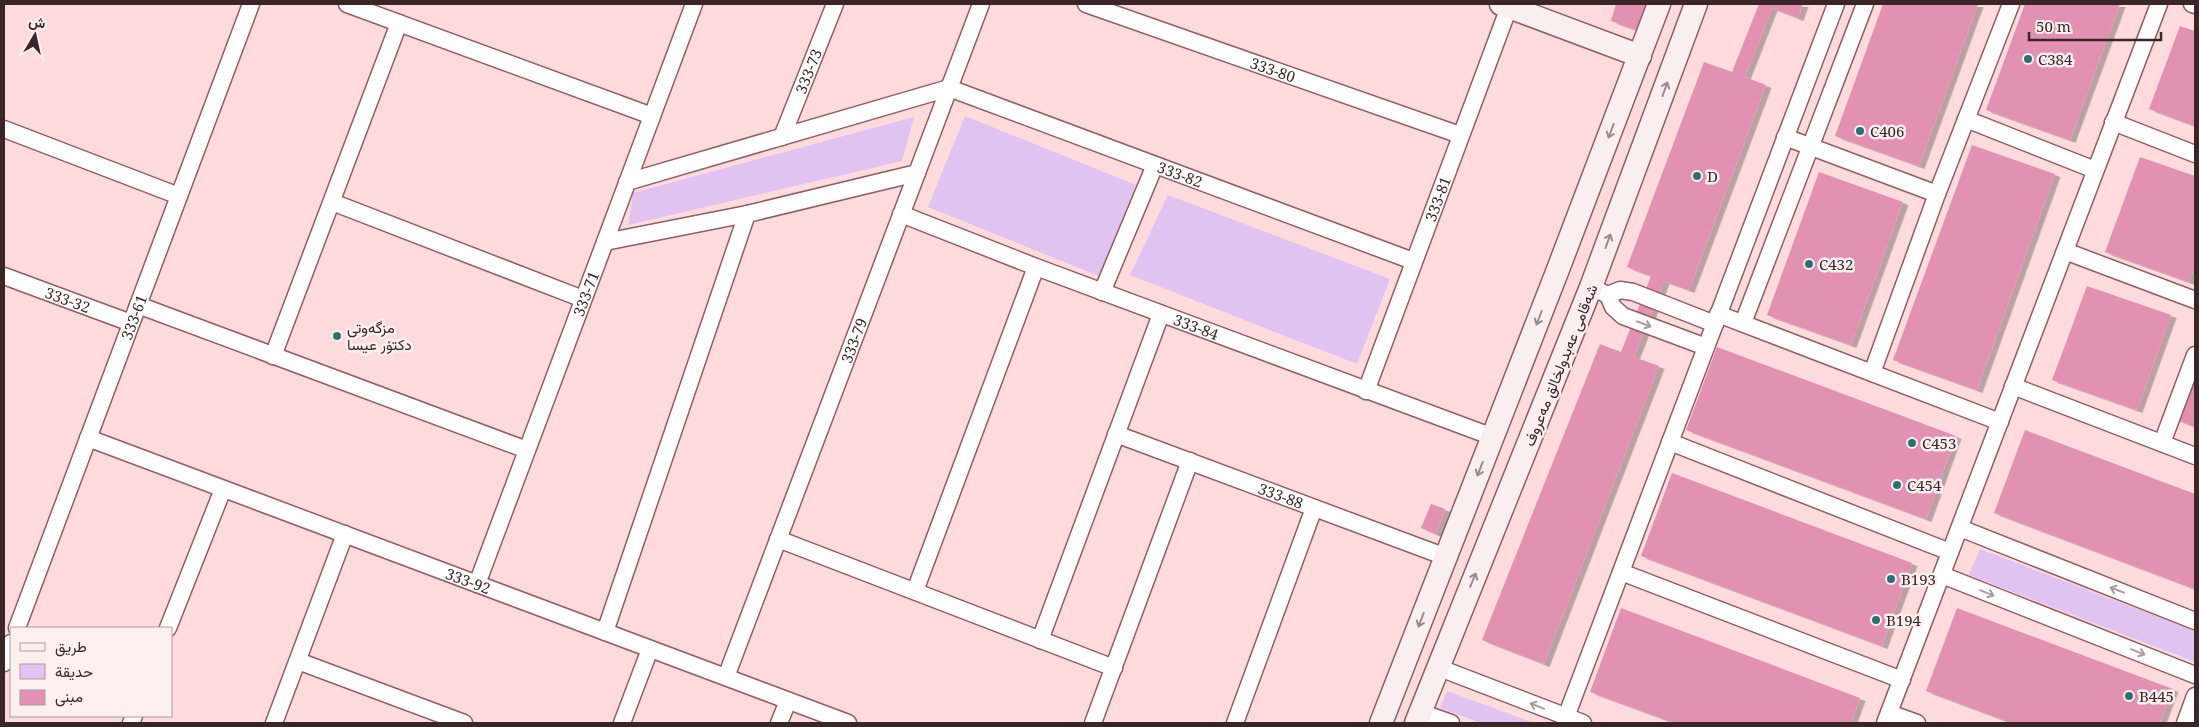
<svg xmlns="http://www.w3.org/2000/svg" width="2199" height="727" font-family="'Noto Serif',Vazirmatn,serif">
	<defs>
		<filter id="shadow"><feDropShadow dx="5.5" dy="3" stdDeviation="0" flood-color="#0004"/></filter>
	</defs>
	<rect width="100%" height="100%" fill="#ffdbdd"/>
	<!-- green -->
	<g fill="#e0c3f0">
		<path d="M965 116 1136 185 1099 276 928 207Z"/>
		<path d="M914 117 902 161 628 225 633 193Z"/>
		<path d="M1168 195 1390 279 1357 364 1130 275Z"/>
		<path d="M1980 549 2195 631V662L1969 575Z"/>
		<path d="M1447 691 1534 723H1481L1440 708Z"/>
	</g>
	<!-- building -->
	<g fill="#e291b3" filter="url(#shadow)">
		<path d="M1616 4H1655L1645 33 1611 21Z"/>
		<path d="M1759 4H1803L1798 18 1772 8 1745 77 1766 85 1689 290 1664 281 1634 357 1659 366 1544 664 1482 640 1600 344 1621 352 1651 276 1627 267 1704 62 1732 72Z"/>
		<path d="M1883 4H1978L1919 166 1835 136Z"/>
		<path d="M2025 4H2120L2070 140 1986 110Z"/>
		<path d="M2180 26 2195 31V126L2149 109Z"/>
		<path d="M1972 145 2055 174 1977 390 1893 360Z"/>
		<path d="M2140 157 2195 176V265L2189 282 2105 252Z"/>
		<path d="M1819 172 1903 202 1851 345 1767 315Z"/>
		<path d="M2087 286 2171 315 2137 410 2052 380Z"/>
		<path d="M1717 347 1956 436 1926 519 1686 430Z"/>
		<path d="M2195 365V427L2175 419Z"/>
		<path d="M2025 430 2195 494V589L1994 513Z"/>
		<path d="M1672 473 1912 563 1882 646 1641 556Z"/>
		<path d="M1431 504 1445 509 1436 534 1421 528Z"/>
		<path d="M1621 608 1860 698 1851 723H1675L1590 692Z"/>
		<path d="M1957 608 2173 689 2160 723H2012L1926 691Z"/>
	</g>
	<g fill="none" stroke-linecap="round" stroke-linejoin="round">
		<defs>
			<g id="street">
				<path d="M347 4 652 116"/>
				<path id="s1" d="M1086 4 1460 135"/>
				<path d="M2192 4 2195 5"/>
				<path d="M1966 119 2095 170"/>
				<path d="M2113 122 2195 154"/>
				<path d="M4 129 179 196"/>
				<path id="s2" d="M782 137 835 4"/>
				<path d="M1785 137 1937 194"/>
				<path id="s3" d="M627 182 949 88 1413 261"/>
				<path d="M332 202 583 299"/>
				<path id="s4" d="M901 214 1036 267 1493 437"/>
				<path d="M605 242 747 214 917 173"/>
				<path d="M2065 251 2195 300"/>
				<path id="s5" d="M4 276 131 323"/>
				<path d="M1591 287 1608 295 1613 307 1623 316 1706 347"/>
				<path d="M1102 292 1155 165"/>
				<path d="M1608 295 1620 290 1633 292 1715 324"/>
				<path d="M138 305 527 450"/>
				<path d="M1718 314 2000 422"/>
				<path d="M1743 323 1865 4"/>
				<path d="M273 356 399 23"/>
				<path d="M1872 373 1937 194 2011 4"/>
				<path d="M2013 386 2195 456"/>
				<path id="s6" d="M1366 391 1509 7"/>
				<path id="s7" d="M1116 434 1446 557"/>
				<path id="s8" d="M88 438 848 723"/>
				<path d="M1670 442 1950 552"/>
				<path d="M2162 443 2195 355"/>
				<path d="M1960 528 2195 621"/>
				<path d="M778 539 1114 668"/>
				<path d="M1621 572 1902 680"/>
				<path d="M1942 575 2195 675"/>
				<path id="s9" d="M477 584 694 4"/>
				<path d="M915 591 1036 267"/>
				<path id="s10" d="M17 628 251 4"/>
				<path d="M168 628 223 489"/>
				<path d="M605 632 747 214"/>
				<path d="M1040 640 1161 314"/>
				<path d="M298 661 464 723"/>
				<path d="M4 663 11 643"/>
				<path d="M1437 667 1583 723"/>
				<path id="s11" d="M726 677 981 4"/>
				<path d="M1420 712 1451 723"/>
				<path d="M1889 713 1917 723"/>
				<path d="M1566 717 1836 4"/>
				<path d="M131 723 134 716"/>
				<path d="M274 723 345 534"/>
				<path d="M622 723 650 649"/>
				<path d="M779 723 788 701"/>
				<path d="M1093 723 1190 461"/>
				<path d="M1235 723 1314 508"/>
				<path d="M1885 723 2159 4"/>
				<path d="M2185 723 2195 696"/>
			</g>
			<g id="secondary">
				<path d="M1501 4 1640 56"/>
				<path d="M1381 723 1557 272 1659 4"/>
				<path d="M1416 723 1591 287 1696 4"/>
			</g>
		</defs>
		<!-- street casing -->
		<use href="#street" stroke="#915e63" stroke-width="19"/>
		<!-- secondary casing -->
		<use href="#secondary" stroke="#915e63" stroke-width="25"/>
		<!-- street -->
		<use href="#street" stroke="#fff" stroke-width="16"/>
		<!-- secondary -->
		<use href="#secondary" stroke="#f9eff0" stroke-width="22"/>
	</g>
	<!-- one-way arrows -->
	<defs><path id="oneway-shaft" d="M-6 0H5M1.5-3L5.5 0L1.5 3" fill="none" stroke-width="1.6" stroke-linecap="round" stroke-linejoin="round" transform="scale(1.25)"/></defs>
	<g stroke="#9a8a8c">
		<use href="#oneway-shaft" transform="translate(1665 89) rotate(-70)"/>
		<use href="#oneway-shaft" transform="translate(1611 131) rotate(111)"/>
		<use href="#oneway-shaft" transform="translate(1608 241) rotate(-70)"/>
		<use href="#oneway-shaft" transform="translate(1539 318) rotate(111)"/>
		<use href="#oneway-shaft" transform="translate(1480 469) rotate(111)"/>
		<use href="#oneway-shaft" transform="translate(1473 580) rotate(-68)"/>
		<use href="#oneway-shaft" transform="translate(1421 620) rotate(111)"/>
	</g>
	<g stroke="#a79d9e">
		<use href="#oneway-shaft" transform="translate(1644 324) rotate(21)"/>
		<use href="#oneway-shaft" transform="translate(2117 590) rotate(-159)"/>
		<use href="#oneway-shaft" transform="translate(1987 593) rotate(22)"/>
		<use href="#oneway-shaft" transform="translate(2138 652) rotate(22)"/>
		<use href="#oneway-shaft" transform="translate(1537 706) rotate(-159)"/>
	</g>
	<!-- markers -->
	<g fill="#287271" stroke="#fbeff0" stroke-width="2">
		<circle cx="2028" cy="59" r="5"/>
		<circle cx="1860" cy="131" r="5"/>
		<circle cx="1697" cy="176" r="5"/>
		<circle cx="1809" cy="264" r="5"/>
		<circle cx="337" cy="336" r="5"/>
		<circle cx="1912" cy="443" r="5"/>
		<circle cx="1897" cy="485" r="5"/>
		<circle cx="1891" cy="579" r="5"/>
		<circle cx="1876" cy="620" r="5"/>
		<circle cx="2129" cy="696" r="5"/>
	</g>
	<g text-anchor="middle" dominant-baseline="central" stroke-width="5" stroke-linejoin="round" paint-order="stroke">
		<!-- poi labels -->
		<g font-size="15" fill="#3b2527" stroke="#fbeff0" text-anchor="start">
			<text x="2038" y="59">C384</text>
			<text x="1870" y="131">C406</text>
			<text x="1707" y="176">D</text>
			<text x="1819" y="264">C432</text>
			<text x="347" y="327">مزگەوتی<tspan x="347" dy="17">دکتۆر عیسا</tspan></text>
			<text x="1922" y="443">C453</text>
			<text x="1907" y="485">C454</text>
			<text x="1901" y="579">B193</text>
			<text x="1886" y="620">B194</text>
			<text x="2139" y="696">B445</text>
		</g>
		<!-- street labels -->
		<g font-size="15" fill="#3b2527" stroke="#fbeff0">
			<text stroke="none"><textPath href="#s1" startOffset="198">333-80</textPath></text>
			<text stroke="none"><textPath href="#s2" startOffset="71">333-73</textPath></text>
			<text stroke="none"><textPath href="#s3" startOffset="582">333-82</textPath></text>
			<text stroke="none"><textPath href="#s6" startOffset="205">333-81</textPath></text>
			<text stroke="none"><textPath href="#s9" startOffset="310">333-71</textPath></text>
			<text stroke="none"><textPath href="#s5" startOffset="68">333-32</textPath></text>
			<text stroke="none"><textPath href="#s10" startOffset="332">333-61</textPath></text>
			<text stroke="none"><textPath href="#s4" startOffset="316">333-84</textPath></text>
			<text stroke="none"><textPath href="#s11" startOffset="360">333-79</textPath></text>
			<text transform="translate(1560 365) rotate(-68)">شەقامی عەبدولخالق مەعروف</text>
			<text stroke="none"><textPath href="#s7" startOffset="176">333-88</textPath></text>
			<text stroke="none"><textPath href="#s8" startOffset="406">333-92</textPath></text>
		</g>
	</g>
	<!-- border -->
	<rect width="2199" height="727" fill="none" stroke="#3b2527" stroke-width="10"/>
	<!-- legend -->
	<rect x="10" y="627" width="162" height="90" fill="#fbeff0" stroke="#ae9ea0"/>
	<rect x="20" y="643" width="25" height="8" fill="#f9eff0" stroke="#ae9ea0"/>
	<text x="55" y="652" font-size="15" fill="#3b2527">طريق</text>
	<rect x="20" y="664" width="25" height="15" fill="#e0c3f0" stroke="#ae9ea0"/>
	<text x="55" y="677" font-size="15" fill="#3b2527">حديقة</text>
	<rect x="20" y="690" width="25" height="15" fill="#e291b3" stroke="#ae9ea0"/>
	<text x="55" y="702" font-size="15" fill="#3b2527">مبنى</text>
	<!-- north arrow -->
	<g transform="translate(35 35) rotate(9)" stroke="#fbeff0" stroke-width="4" paint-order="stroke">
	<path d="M0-4L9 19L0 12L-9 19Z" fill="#3b2527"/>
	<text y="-8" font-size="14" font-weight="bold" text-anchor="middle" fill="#3b2527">ش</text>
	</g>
	<!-- scale -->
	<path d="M2029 32v8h132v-8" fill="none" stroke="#3b2527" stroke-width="2.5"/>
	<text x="2036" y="32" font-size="15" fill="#3b2527" stroke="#fbeff0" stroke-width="4" paint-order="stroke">50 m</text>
</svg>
